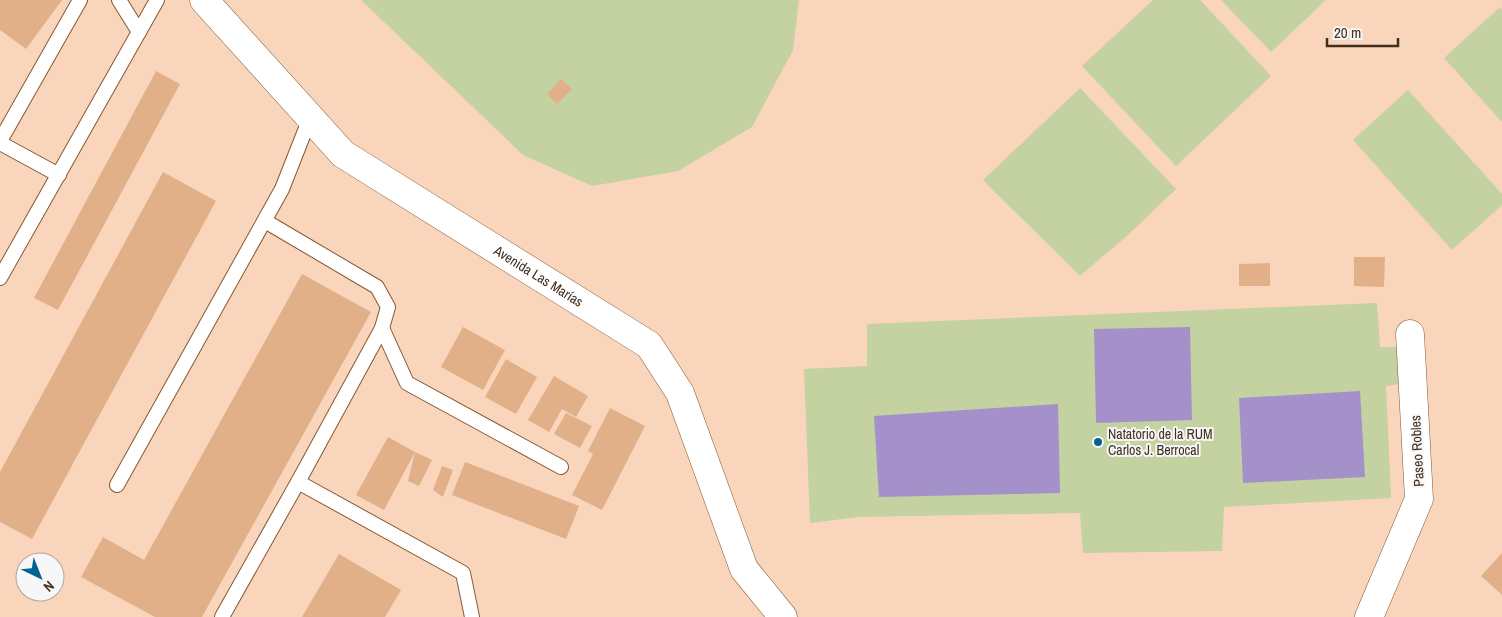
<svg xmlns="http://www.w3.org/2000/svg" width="1502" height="617" font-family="'Archivo Narrow',sans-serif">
	<rect width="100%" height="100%" fill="#fae5d5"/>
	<!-- built -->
	<path fill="#f9d6bb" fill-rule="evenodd" d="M0 0H1502V617H0ZM25 562H55V592H25Z"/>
	<!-- green -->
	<g fill="#c4d1a1">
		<path d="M361 0H799L793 50 752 127 678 171 592 186 523 155Z"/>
		<path d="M1153 0H1200L1271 76 1176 166 1082 66Z"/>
		<path d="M1221 0H1326L1271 52Z"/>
		<path d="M1500 7 1502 10V122L1444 58Z"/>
		<path d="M1080 88 1176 189 1129 234 1080 276 983 180Z"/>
		<path d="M1408 90 1502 194V205L1452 250 1353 140Z"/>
		<path d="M1377 303 1380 347H1399V384L1386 386 1391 498 1224 507 1222 551 1083 553 1080 513 859 517 810 523 804 369 867 366V324Z"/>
	</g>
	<!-- water -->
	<g fill="#a491c9">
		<path d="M1190 327 1192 420 1096 423 1094 329Z"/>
		<path d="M1360 391 1365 477 1243 483 1239 398Z"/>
		<path d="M1058 404 1060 493 879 497 874 416Z"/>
	</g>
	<!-- building -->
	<g fill="#e1b088">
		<path d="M0 0H62L26 49 0 30Z"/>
		<path d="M156 71 180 84 58 310 34 298Z"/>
		<path d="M561 79 572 89 557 104 547 94Z"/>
		<path d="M163 172 216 201 32 539 0 522V472Z"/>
		<path d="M1354 257H1385L1384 287 1354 286Z"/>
		<path d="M1270 263V286H1239V264Z"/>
		<path d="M302 274 371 312 202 617H155L81 577 103 537 144 560Z"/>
		<path d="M463 327 505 350 483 390 441 367Z"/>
		<path d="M506 359 537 377 516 414 485 397Z"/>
		<path d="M554 376 588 396 576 417 562 409 549 432 528 420Z"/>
		<path d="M610 408 645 426 602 510 572 495 593 454 588 451Z"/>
		<path d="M566 413 592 426 580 448 554 434Z"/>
		<path d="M388 437 415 452 384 510 356 495Z"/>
		<path d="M415 452 432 460 419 486 408 481Z"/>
		<path d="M465 462 579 506 566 539 452 495Z"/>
		<path d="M442 466 453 470 443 497 433 490Z"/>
		<path d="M1502 553V595L1481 576Z"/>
		<path d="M339 554 401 590 385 617H302Z"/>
	</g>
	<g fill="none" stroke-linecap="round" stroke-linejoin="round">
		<defs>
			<g id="lane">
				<path d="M119 0 139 32"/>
				<path d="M0 141 80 0"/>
				<path d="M0 143 59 175"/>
				<path d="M0 278 157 0"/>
				<path d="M382 328 407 383 561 467"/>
				<path d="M298 482 463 573 472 617"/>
				<path d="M117 485 282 189 310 118"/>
				<path d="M222 617 298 482 382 328 388 307 377 287 265 221"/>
			</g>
			<g id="street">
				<path id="s1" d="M204 0 343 154 649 345 680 393 744 569 783 617"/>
				<path d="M1369 617 1419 499 1410 334"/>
			</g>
		</defs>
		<!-- lane casing -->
		<use href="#lane" stroke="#845832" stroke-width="16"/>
		<!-- street casing -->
		<use href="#street" stroke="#845832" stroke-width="29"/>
		<!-- lane -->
		<use href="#lane" stroke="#fff" stroke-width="14"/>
		<!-- street -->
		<use href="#street" stroke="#fff" stroke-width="28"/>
	</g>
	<!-- markers -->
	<circle fill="#036292" stroke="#f7f7f7" stroke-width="2" cx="1098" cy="442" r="5"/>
	<g text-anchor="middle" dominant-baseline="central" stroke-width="4" stroke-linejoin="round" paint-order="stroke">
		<!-- street labels -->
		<g font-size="14" fill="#422e1e" stroke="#f7f7f7">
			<text stroke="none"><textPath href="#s1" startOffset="438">Avenida Las Marías</textPath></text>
			<text transform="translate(1417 451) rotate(-93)">Paseo Robles</text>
		</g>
		<!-- poi labels -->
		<g font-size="14" fill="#422e1e" stroke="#f7f7f7" text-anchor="start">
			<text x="1108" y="434">Natatorio de la RUM<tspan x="1108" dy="16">Carlos J. Berrocal</tspan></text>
		</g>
	</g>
	<!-- north arrow -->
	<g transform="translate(40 577) rotate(137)"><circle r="24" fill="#f7f7f7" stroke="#afa7a0"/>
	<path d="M0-4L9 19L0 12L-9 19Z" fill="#036292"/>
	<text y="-8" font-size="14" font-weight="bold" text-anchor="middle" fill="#422e1e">N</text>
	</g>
	<!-- scale -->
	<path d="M1327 38v8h71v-8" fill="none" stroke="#422e1e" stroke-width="2.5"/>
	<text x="1334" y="38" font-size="15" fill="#422e1e" stroke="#f7f7f7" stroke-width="4" paint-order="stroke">20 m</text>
</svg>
